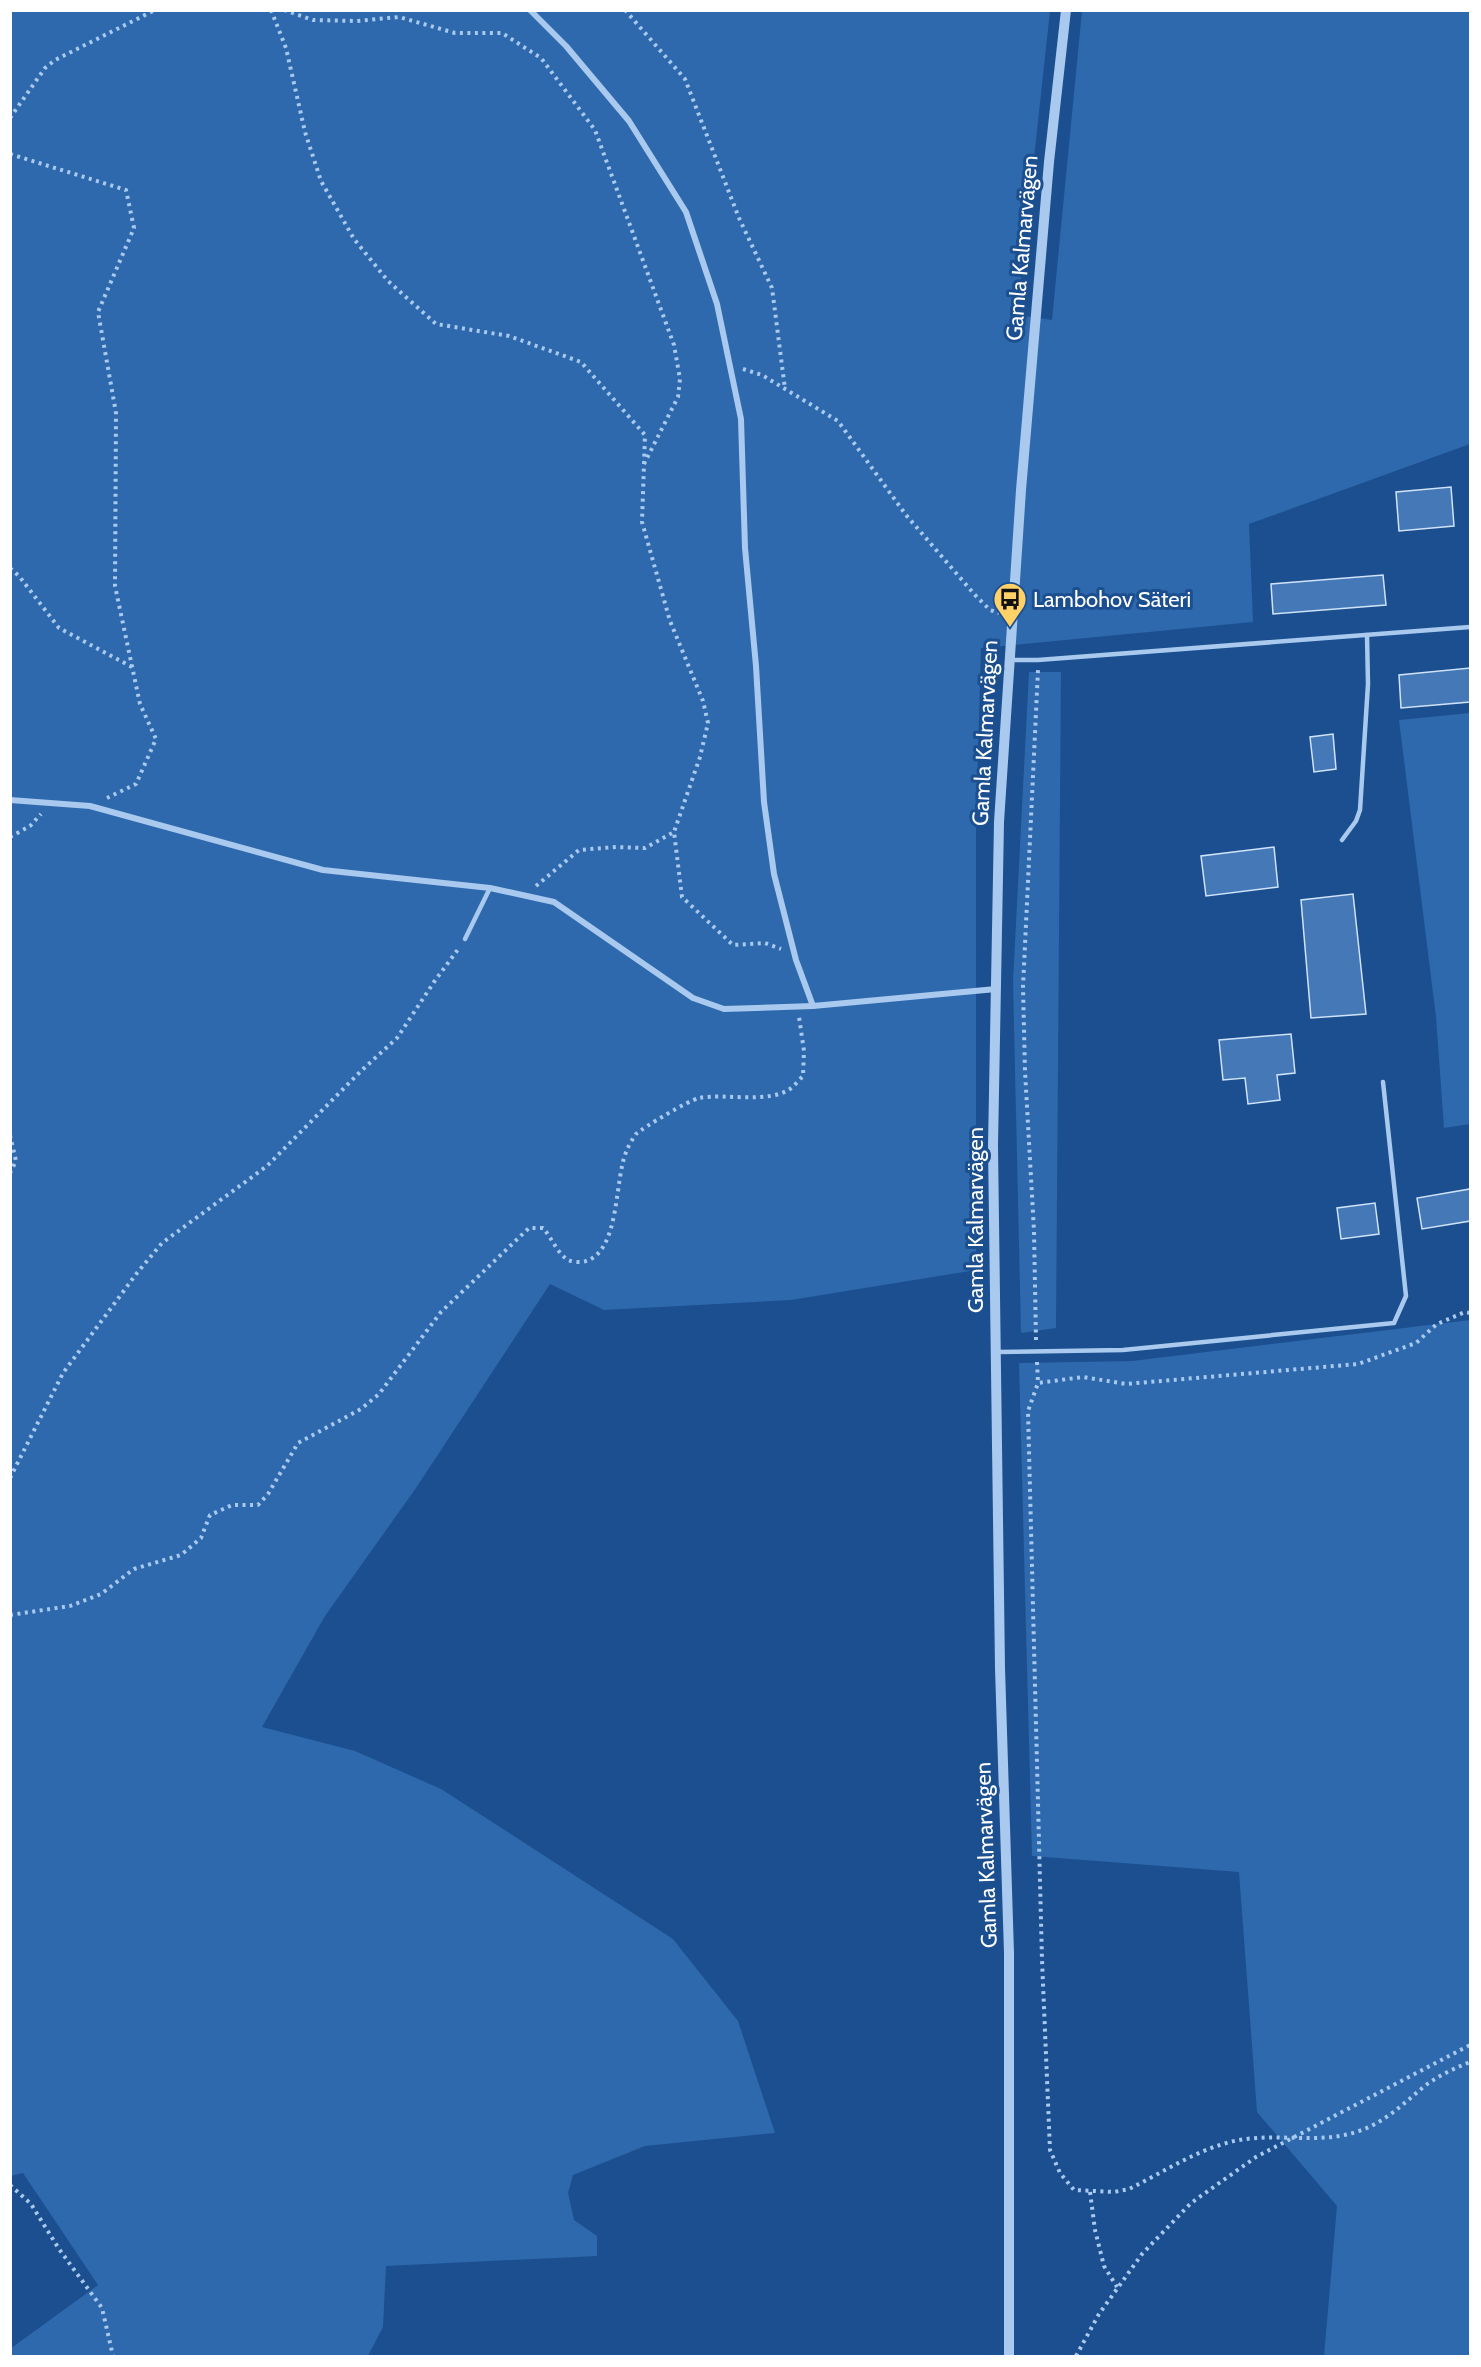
<svg xmlns="http://www.w3.org/2000/svg" width="1481" height="2367" font-family="Cabin,sans-serif">
	<rect width="100%" height="100%" fill="#1b4f8f"/>
	<!-- green -->
	<g fill="#2e69ad">
		<path d="M11 11H1050L1017 315 1052 320 1082 11H1470V444L1249 524 1253 622 981 648 976 825V1270L791 1300 604 1310 550 1284 416 1488 325 1616 262 1727 355 1751 441 1789 673 1939 738 2021 775 2133 645 2146 573 2175 568 2193 574 2220 597 2236V2256L386 2266 383 2327 368 2356H11L10 2349 98 2285 23 2173 10 2176Z"/>
		<path d="M1029 672H1061L1056 1328 1021 1333 1013 981Z"/>
		<path d="M1470 713V1124L1444 1128 1436 1017 1399 720Z"/>
		<path d="M1470 1320V2356H1324L1337 2206 1257 2112 1239 1872 1032 1856 1019 1363 1132 1361Z"/>
	</g>
	<!-- building -->
	<g fill="#4478b7" stroke="#cfe3fa" stroke-width="1.5">
		<path d="M1451 487 1454 526 1399 531 1396 492Z"/>
		<path d="M1383 575 1386 605 1273 614 1271 584Z"/>
		<path d="M1470 668V702L1401 708 1399 675Z"/>
		<path d="M1333 734 1336 769 1314 772 1310 737Z"/>
		<path d="M1274 847 1278 887 1206 896 1201 856Z"/>
		<path d="M1353 894 1366 1014 1311 1018 1301 900Z"/>
		<path d="M1291 1034 1295 1073 1277 1075 1280 1100 1248 1104 1245 1078 1223 1080 1219 1040Z"/>
		<path d="M1470 1189V1221L1422 1229 1417 1198Z"/>
		<path d="M1375 1203 1379 1234 1341 1239 1337 1208Z"/>
	</g>
	<g fill="none" stroke-linecap="round" stroke-linejoin="round">
		<!-- path -->
		<g stroke="#a9c9ee" stroke-width="4" stroke-dasharray="3 4.5" stroke-linecap="butt">
			<path d="M271 10 286 48 305 132 321 181 354 239 388 281 436 324 509 336 581 362 645 435 642 522 670 621 703 701 708 723 700 757 674 832 682 897 733 945 765 943 781 949"/>
			<path d="M284 10 313 20 357 21 399 17 455 33H502L541 58 595 130 674 345 680 379 678 397 644 464"/>
			<path d="M625 10 685 79 739 218 772 288 785 389"/>
			<path d="M10 118 45 68 55 60 155 10"/>
			<path d="M10 154 126 190 134 228 98 312 116 413 115 586 140 704 156 739 136 784 107 798"/>
			<path d="M743 369 762 375 838 421 906 515 975 595 990 610 999 613"/>
			<path d="M10 568 19 576 59 628 132 667"/>
			<path d="M10 837 30 826 41 814"/>
			<path d="M536 886 579 850 616 847 645 848 674 832"/>
			<path d="M10 1135 16 1161 10 1173"/>
			<path d="M1470 1313 1465 1312 1437 1324 1416 1343 1358 1364 1126 1384 1083 1377 1038 1383 1028 1411 1042 1960 1050 2150 1060 2173 1074 2190 1114 2192 1129 2189C1166 2171 1205 2144 1246 2139 1284 2134 1322 2144 1359 2131 1386 2122 1405 2102 1426 2085 1440 2075 1455 2068 1470 2062"/>
			<path d="M1036 1340 1034 1231 1025 1071 1023 987 1038 670"/>
			<path d="M1037 1362 1038 1383"/>
			<path d="M10 1478 63 1373 137 1273 162 1243 267 1166 361 1071 397 1038 434 982 459 948"/>
			<path d="M10 1615 70 1606 101 1594 134 1569 181 1555 201 1538 210 1515 232 1505H258L268 1494 298 1443 361 1409 379 1394 441 1312 529 1228H543C552 1238 557 1253 568 1260 573 1262 581 1263 586 1261 621 1250 614 1177 627 1150 629 1145 633 1138 636 1134 644 1127 689 1100 699 1098 725 1093 767 1104 790 1089 794 1086 799 1080 803 1076L804 1051 799 1017"/>
			<path d="M10 2185 31 2204 59 2249 102 2308 113 2356"/>
			<path d="M1090 2192 1095 2230 1104 2266 1117 2287"/>
			<path d="M1076 2356 1099 2314 1142 2254 1191 2203 1256 2157 1470 2045"/>
		</g>
		<!-- service -->
		<g stroke="#a9c9ee" stroke-width="4.5">
			<path d="M1011 660H1038L1470 627"/>
			<path d="M1342 840 1356 821 1360 810 1368 684 1367 635"/>
			<path d="M465 939 490 888"/>
			<path d="M996 1352 1123 1350 1394 1323 1406 1296 1383 1082"/>
		</g>
		<!-- minor -->
		<g stroke="#a9c9ee" stroke-width="6">
			<path d="M530 10 566 46 629 121 686 212 717 304 741 419 745 548 756 666 764 802 774 874 796 960 813 1006 996 989"/>
			<path d="M10 800 90 806 323 870 490 888 554 902 693 998 724 1009 813 1006"/>
		</g>
		<!-- tertiary -->
		<path stroke="#a9c9ee" stroke-width="10" d="M1009 2356V1953L1000 1668 993 1146 999 822 1021 490 1049 162 1066 10"/>
	</g>
	<!-- icons -->
	<defs>
		<symbol id="bus-pin" viewBox="-11 -11 22 30"><path d="M0 17L-7.5 6A9.5 9.5 0 1 1 7.5 6Z" fill="#ffd166" stroke="#1b4f8f"/><path d="M-5-6H5V4H4V6H2V4H-2V6H-4V4H-5ZM-3.5-4V0h7V-4ZM-3.5 1.2v1.5H-2V1.2ZM2 1.2v1.5H3.5V1.2Z" fill="#111"/></symbol>
	</defs>
	<g fill-rule="evenodd">
		<use href="#bus-pin" x="991" y="580" width="38" height="52"/>
	</g>
	<g text-anchor="middle" dominant-baseline="central" stroke-width="6" stroke-linejoin="round" paint-order="stroke">
		<!-- street labels -->
		<g font-size="22" fill="#fff" stroke="#1b4f8f">
			<text transform="translate(1022 248) rotate(-85)">Gamla Kalmarvägen</text>
			<text transform="translate(985 733) rotate(-87)">Gamla Kalmarvägen</text>
			<text transform="translate(975 1220) rotate(-90)">Gamla Kalmarvägen</text>
			<text transform="translate(986 1855) rotate(-92)">Gamla Kalmarvägen</text>
		</g>
		<!-- poi labels -->
		<g font-size="22" fill="#fff" stroke="#1b4f8f" text-anchor="start">
			<text x="1033" y="599">Lambohov Säteri</text>
		</g>
	</g>
	<!-- border -->
	<rect width="1481" height="2367" fill="none" stroke="#ffffff" stroke-width="24"/>
</svg>
